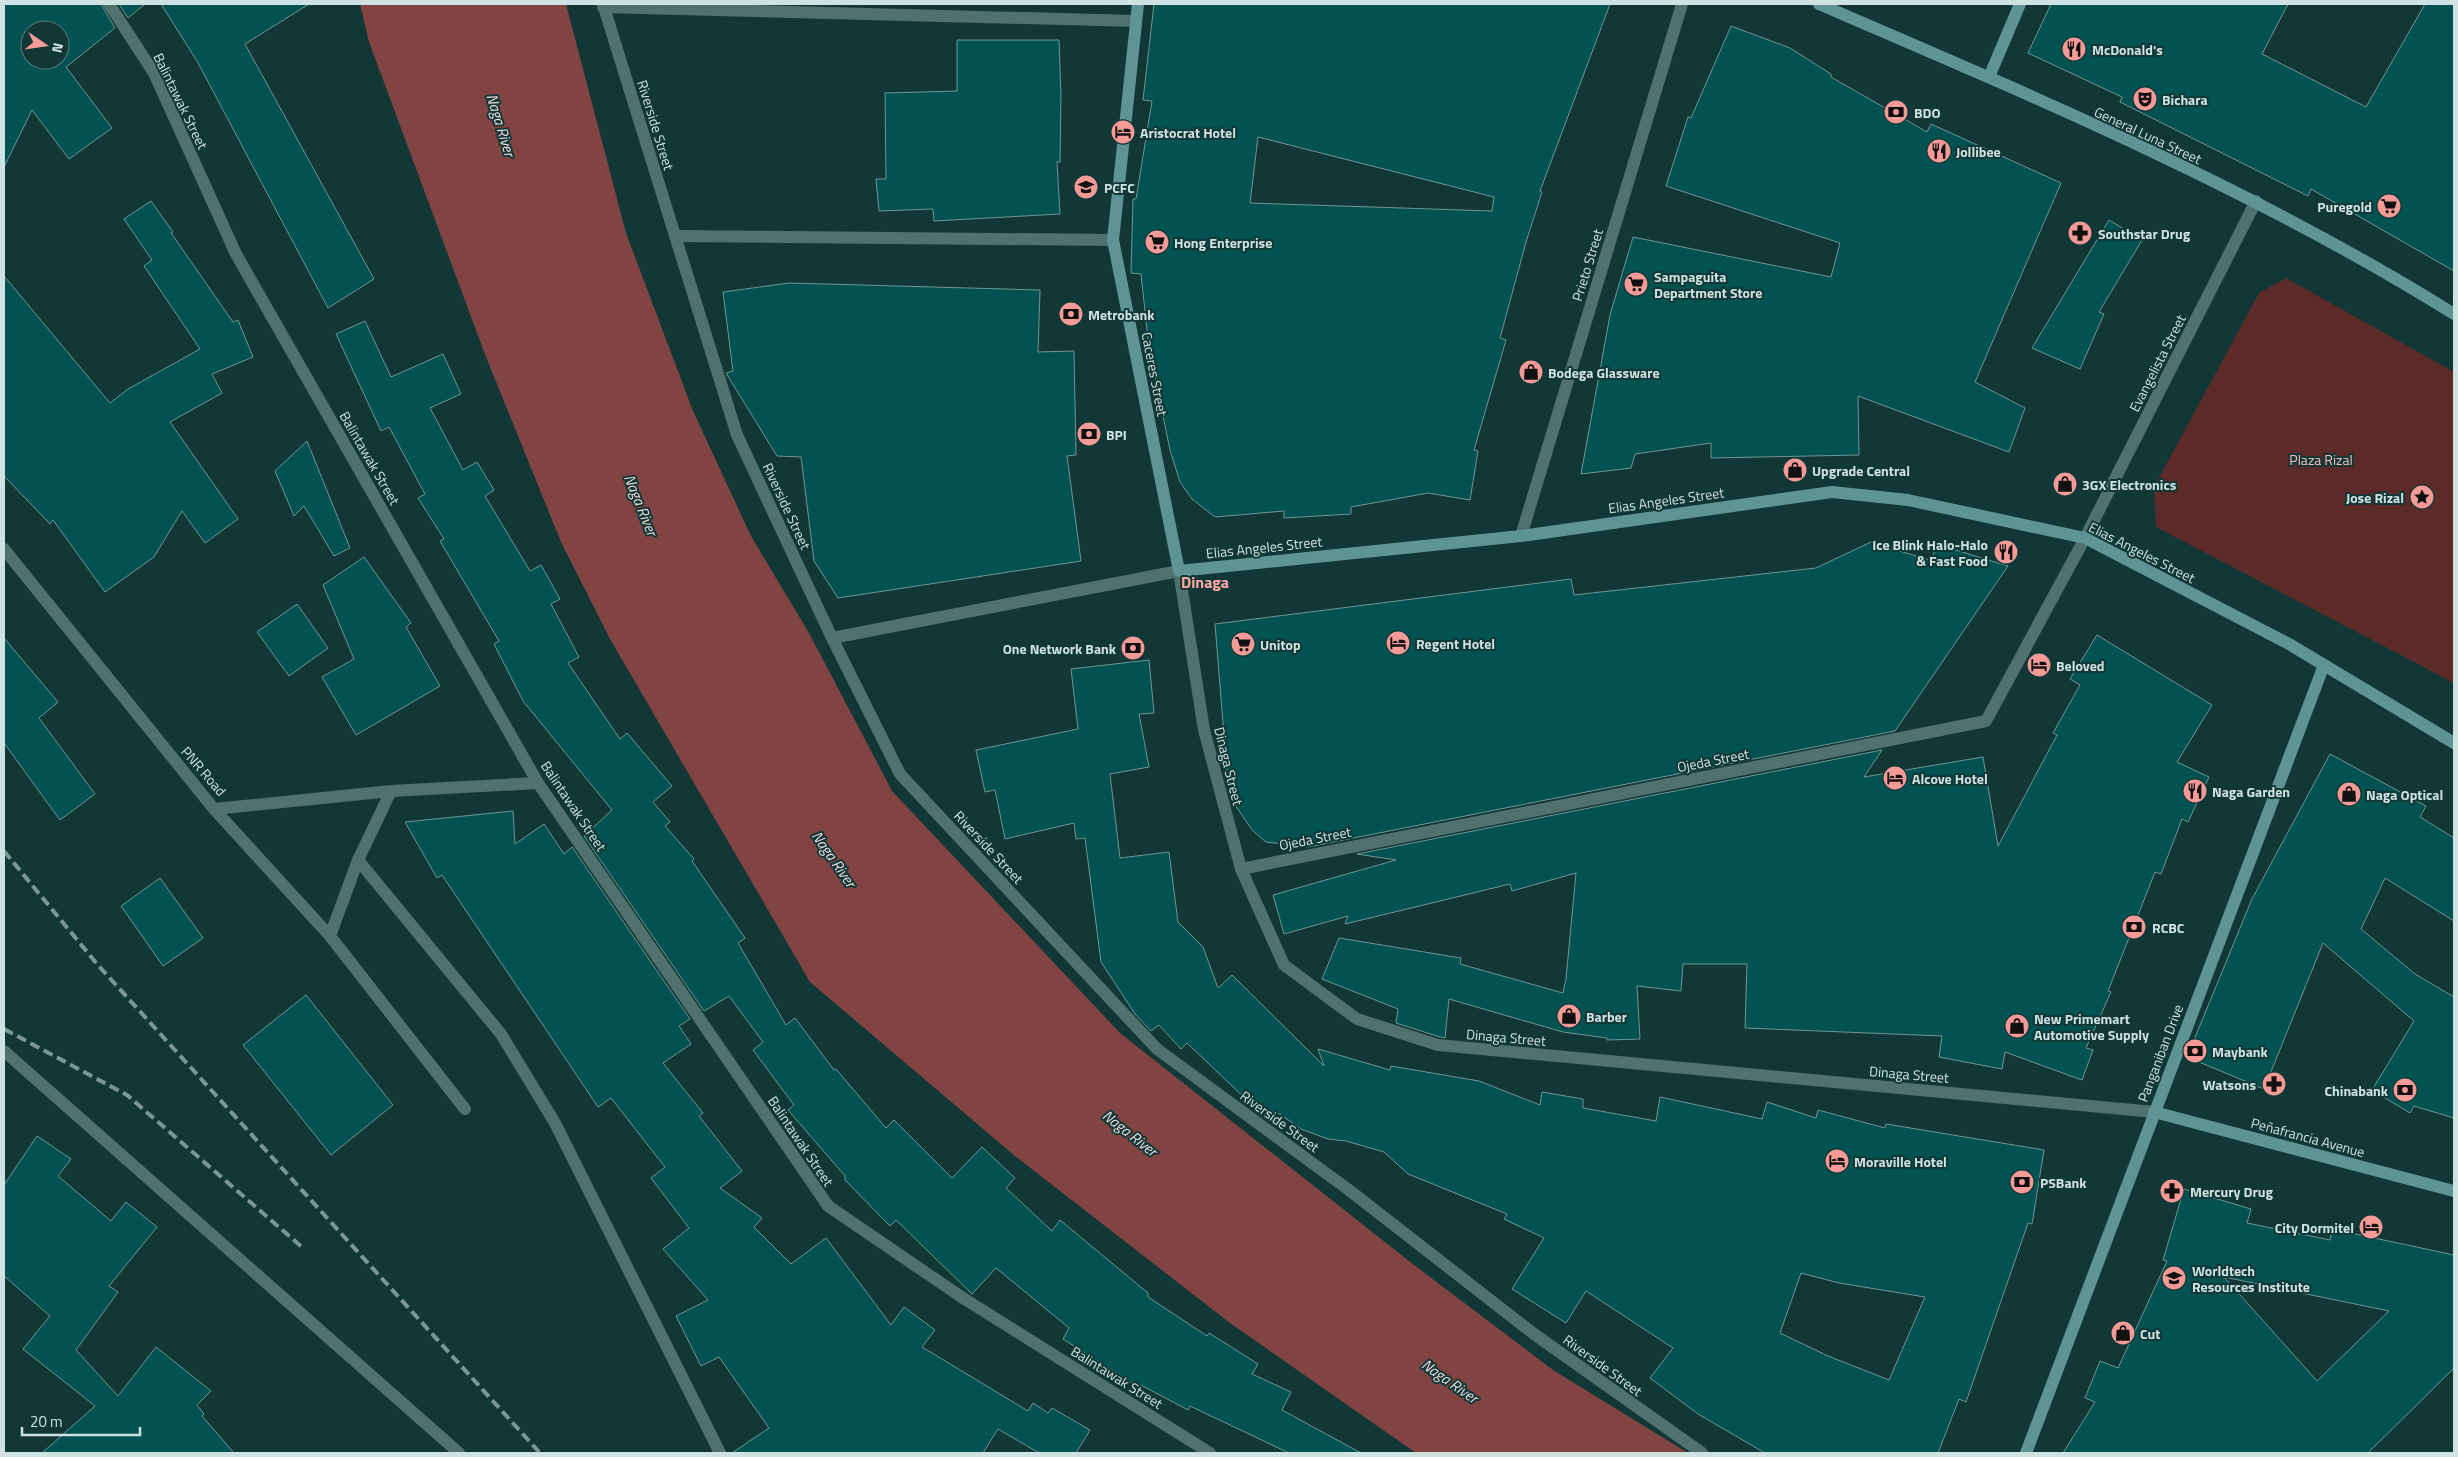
<svg xmlns="http://www.w3.org/2000/svg" width="2458" height="1457" font-family="'Titillium Web',sans-serif">
	<rect width="100%" height="100%" fill="#123737"/>
	<!-- green -->
	<path fill="#5c2b29" d="M2286 278 2454 372V683L2156 527 2154 487 2259 293Z"/>
	<!-- water -->
	<path fill="#814442" d="M360 4H566L626 233 693 411 751 536 809 633 892 791 1120 1033 1414 1265 1553 1370 1688 1453H1416L1230 1323 1015 1156 810 982 610 639 561 542 486 357 369 42Z"/>
	<!-- building -->
	<g fill="#015251" stroke="#709694" fill-rule="evenodd">
		<path d="M4 4H101L115 28 66 67 112 128 69 159 32 110 4 167ZM30 30H60V60H30Z"/>
		<path d="M119 4H145L128 18Z"/>
		<path d="M161 4H309L245 44 374 279 328 308 197 61Z"/>
		<path d="M1154 4H1610L1540 191 1542 192 1526 242 1500 338 1506 340 1474 450 1478 451 1470 500 1428 493 1351 507V514L1284 518V511L1215 517 1192 499 1180 482 1170 450 1149 348 1141 274 1131 273 1133 199H1136L1152 101 1143 100ZM1258 137 1494 197 1492 211 1250 203Z"/>
		<path d="M2051 4H2288L2262 54 2366 107 2425 4H2454V271L2311 189 2308 196 2120 102 2122 97 2028 53Z"/>
		<path d="M1731 26 1790 48 1831 74V77L1927 132 1931 124 2061 183 1975 382 2025 408 2009 452 1858 396 1859 455 1711 458V443L1635 454 1631 468 1581 474 1610 315 1633 237 1831 277 1840 243 1666 186 1688 117 1691 118Z"/>
		<path d="M957 40H1059L1061 96 1060 162H1057L1060 214 934 221 933 209 879 211 876 179H886L885 93 957 91Z"/>
		<path d="M151 201 173 232 171 233 233 322 238 320 253 357 212 374 222 393 170 422 238 519 205 543 182 511 154 557 105 592 53 520 50 524 4 476V276L110 403 128 389 200 349 144 266 152 260 124 219Z"/>
		<path d="M2109 220 2142 240 2099 312 2104 314 2080 369 2032 348Z"/>
		<path d="M789 283 1040 290 1038 352 1074 351 1076 455 1067 456 1081 561 838 598 814 561 801 457 777 456 726 373 733 371 723 292Z"/>
		<path d="M365 321 391 377 443 354 461 394 430 408 463 470 477 462 494 490 485 496 530 571 541 565 560 599 551 604 579 657 568 663 620 739 627 733 672 786 653 802 670 822 665 826 694 859 692 861 745 938 738 943 786 1025 795 1018 834 1070 836 1069 886 1128 894 1120 952 1178 982 1147 1015 1178 1006 1188 1052 1231 1060 1220 1148 1293V1297L1207 1336 1209 1333 1258 1364 1252 1374 1291 1392 1282 1410 1361 1453H1289L1190 1406 1188 1410 1137 1383 1135 1385 1063 1339 1069 1328 996 1268 972 1294 896 1220 890 1226 845 1180V1176L788 1110 794 1105 753 1050 763 1042 729 996 704 1011 584 836 612 810 523 701 494 644 499 641 440 541 444 539 418 498 425 494 389 427 381 431 336 334Z"/>
		<path d="M307 441 350 548 334 556 304 506 294 516 275 471Z"/>
		<path d="M1871 542 1932 561 1936 544 2008 566 1895 731 1308 847 1266 842 1253 831 1235 805 1227 772 1215 624 1571 579 1574 595 1816 568Z"/>
		<path d="M364 557 411 623 406 627 440 686 356 735 322 677 354 659 323 585Z"/>
		<path d="M297 604 328 648 289 676 257 632Z"/>
		<path d="M2097 635 2212 705 2177 762 2209 777 2188 822 2182 819 2161 874 2155 872 2108 991 2111 992 2086 1048 2093 1050 2082 1080 2005 1052 2002 1069 1939 1057 1942 1036 1745 1028 1747 964H1683L1681 991 1637 986 1640 1039 1607 1040V1038L1563 1032 1449 999 1445 1038 1440 1037 1396 1023 1398 1009 1322 979 1339 938 1461 958 1460 964 1563 993 1566 979 1576 873 1512 891 1510 884 1345 924 1348 916 1284 934 1273 895 1396 860 1357 854 1882 750 1864 777 1983 757 1998 846 2057 735 2053 733 2080 685 2070 679Z"/>
		<path d="M4 638 58 702 39 718 95 794 60 820 4 743Z"/>
		<path d="M1149 660 1154 713 1139 714 1149 767 1110 774 1120 858 1169 852 1178 922 1203 947 1218 988 1232 975 1324 1066 1318 1049 1390 1070 1391 1066 1479 1081 1540 1105 1542 1092 1583 1099V1108L1656 1121 1660 1097 1762 1119 1767 1102 1816 1118 1818 1110 1885 1128 1886 1124 2044 1150 2032 1224 2028 1223 1966 1402 1959 1399 1938 1453H1765L1698 1414 1650 1378 1673 1348 1586 1291 1566 1323 1512 1289 1544 1238 1504 1219 1507 1214 1408 1174 1384 1152 1346 1141 1328 1139 1301 1129 1280 1114 1251 1104 1187 1043 1181 1049 1159 1025 1151 1031 1135 1014 1101 962 1085 838 1076 839 1074 823 1005 839 995 790 985 792 976 750 1078 729 1071 669ZM1801 1273 1839 1283 1925 1297 1889 1380 1828 1356 1780 1333Z"/>
		<path d="M2330 754 2426 806 2420 817 2454 838V921L2385 878 2361 929 2415 974 2454 997V1118L2414 1106 2410 1113 2372 1090 2414 1021 2323 943 2264 1089 2187 1057 2252 899Z"/>
		<path d="M513 811 515 844 544 824 564 854 572 847 690 1019 679 1026 691 1044 663 1063 703 1113 699 1116 742 1171 720 1188 762 1218 754 1227 791 1264 826 1238 891 1325 904 1307 935 1330 922 1347 1028 1411 1033 1403 1048 1413 1052 1408 1090 1430 1076 1453H1039L998 1429 983 1453H732L769 1428 719 1357 701 1366 676 1316 708 1300 663 1249 689 1228 651 1178 665 1167 611 1098 598 1107 442 875 437 878 405 822Z"/>
		<path d="M160 878 203 938 163 966 121 906Z"/>
		<path d="M306 995 393 1105 331 1155 243 1045Z"/>
		<path d="M37 1136 71 1159 58 1176 111 1221 126 1202 157 1227 109 1286 118 1292 76 1350 118 1396 156 1347 211 1391 197 1405 204 1414 202 1416 234 1453H42L95 1406 23 1349 50 1316 4 1276V1185Z"/>
		<path d="M2184 1189 2251 1209 2247 1223 2330 1240 2332 1229 2454 1255V1368L2368 1453H2063L2095 1402 2085 1398 2100 1361 2118 1368 2167 1261 2163 1260ZM2224 1277 2389 1311 2317 1381Z"/>
	</g>
	<g fill="none" stroke-linecap="round" stroke-linejoin="round">
		<!-- street -->
		<g stroke="#507170" stroke-width="12">
			<path d="M109 4 154 73 236 254 538 783 828 1206 963 1298 1210 1453"/>
			<path d="M603 4 737 435 832 638 900 774 1157 1049 1349 1190 1534 1334 1702 1453"/>
			<path d="M603 7 1136 21"/>
			<path d="M675 236 1113 240"/>
			<path d="M1521 536 1682 4"/>
			<path d="M4 549 214 809 391 791 538 783"/>
			<path d="M832 638 1179 571 1204 730 1241 869 1284 965 1357 1019 1438 1045 2154 1112"/>
			<path d="M214 809 330 936 465 1109"/>
			<path d="M358 860 501 1034 555 1123 720 1453"/>
			<path d="M1241 869 1986 721 2085 538 2256 201"/>
			<path d="M330 936 358 860 391 791"/>
			<path d="M4 1051 459 1453"/>
		</g>
		<!-- secondary -->
		<g stroke="#5e9493" stroke-width="12">
			<path d="M1138 4 1113 240 1179 571 1521 536 1832 492 1908 500 2085 538 2289 644 2454 743"/>
			<path d="M1819 4C2035 97 2254 189 2454 314"/>
			<path d="M1989 77 2020 4"/>
			<path d="M2154 1112 2454 1191"/>
			<path d="M2026 1453 2324 665"/>
		</g>
		<!-- rail -->
		<g stroke="#7a9695" stroke-width="4" stroke-dasharray="10 5" stroke-linecap="butt">
			<path d="M4 851 97 964 540 1453"/>
			<path d="M4 1029 127 1095 303 1248"/>
		</g>
	</g>
	<!-- icons -->
	<defs>
		<symbol id="restaurant-disc" viewBox="-11 -11 22 22"><circle r="9.5" fill="#f59b97" stroke="#123737"/><path d="M-5-6h1v4h1v-4h1v4h1v-4h1v5L-1.5 .5V6h-2V.5L-5-1ZM5-6V6H3V1.5H1.5Q1.5-4 5-6Z" fill="#111"/></symbol>
		<symbol id="theatre-disc" viewBox="-11 -11 22 22"><circle r="9.5" fill="#f59b97" stroke="#123737"/><path d="M-5-5.5Q0-4 5-5.5V0Q5 5 0 6Q-5 5-5 0ZM-3.3-2.5H-1v1.5H-3.3ZM1-2.5H3.3v1.5H1ZM-2.8 1Q0 5.5 2.8 1Z" fill="#111"/></symbol>
		<symbol id="bank-disc" viewBox="-11 -11 22 22"><circle r="9.5" fill="#f59b97" stroke="#123737"/><path d="M-6-4H6V4H-6ZM0-2.3a2.3 2.3 0 1 0 0 4.6a2.3 2.3 0 1 0 0-4.6Z" fill="#111"/></symbol>
		<symbol id="hotel-disc" viewBox="-11 -11 22 22"><circle r="9.5" fill="#f59b97" stroke="#123737"/><path d="M-6-4.5h1.5V1H6V5H4.5V3h-9V5H-6ZM-4 0a1.8 1.8 0 1 1 3.6 0ZM.5 0V-2.5h3Q6-2.5 6 0Z" fill="#111"/></symbol>
		<symbol id="school-disc" viewBox="-11 -11 22 22"><circle r="9.5" fill="#f59b97" stroke="#123737"/><path d="M0-5L7-2L0 1L-7-2ZM-4 1L0 2.5L4 1V4Q0 6-4 4Z" fill="#111"/></symbol>
		<symbol id="supermarket-disc" viewBox="-11 -11 22 22"><circle r="9.5" fill="#f59b97" stroke="#123737"/><path d="M-6-5.5h2.5l.6 2H6L4.5 2H-2.5L-4.4-4H-6ZM-1.5 3.2a1.3 1.3 0 1 0 .1 0ZM3 3.2a1.3 1.3 0 1 0 .1 0Z" fill="#111"/></symbol>
		<symbol id="pharmacy-disc" viewBox="-11 -11 22 22"><circle r="9.5" fill="#f59b97" stroke="#123737"/><path d="M-2-6h4v4h4v4h-4v4h-4v-4h-4v-4h4Z" fill="#111"/></symbol>
		<symbol id="shop-disc" viewBox="-11 -11 22 22"><circle r="9.5" fill="#f59b97" stroke="#123737"/><path d="M-5-2.5h2.3a2.7 3.5 0 0 1 5.4 0H5L5.5 6h-11ZM-1.5-2.5h3a1.5 2.3 0 0 0-3 0Z" fill="#111"/></symbol>
		<symbol id="sight-disc" viewBox="-11 -11 22 22"><circle r="9.5" fill="#f59b97" stroke="#123737"/><path d="M0-6L1.8-2.2L6-1.7L2.9 1.2L3.7 5.4L0 3.3L-3.7 5.4L-2.9 1.2L-6-1.7L-1.8-2.2Z" fill="#111"/></symbol>
		<symbol id="university-disc" viewBox="-11 -11 22 22"><circle r="9.5" fill="#f59b97" stroke="#123737"/><path d="M0-5L7-2L0 1L-7-2ZM-4 1L0 2.5L4 1V4Q0 6-4 4Z" fill="#111"/></symbol>
	</defs>
	<g fill-rule="evenodd">
		<use href="#restaurant-disc" x="2060" y="35" width="28" height="28"/>
		<use href="#theatre-disc" x="2131" y="85" width="28" height="28"/>
		<use href="#bank-disc" x="1882" y="98" width="28" height="28"/>
		<use href="#hotel-disc" x="1109" y="118" width="28" height="28"/>
		<use href="#restaurant-disc" x="1925" y="137" width="28" height="28"/>
		<use href="#school-disc" x="1072" y="173" width="28" height="28"/>
		<use href="#supermarket-disc" x="2375" y="192" width="28" height="28"/>
		<use href="#pharmacy-disc" x="2066" y="219" width="28" height="28"/>
		<use href="#supermarket-disc" x="1143" y="228" width="28" height="28"/>
		<use href="#supermarket-disc" x="1622" y="270" width="28" height="28"/>
		<use href="#bank-disc" x="1057" y="300" width="28" height="28"/>
		<use href="#shop-disc" x="1517" y="358" width="28" height="28"/>
		<use href="#bank-disc" x="1075" y="420" width="28" height="28"/>
		<use href="#shop-disc" x="1781" y="456" width="28" height="28"/>
		<use href="#shop-disc" x="2051" y="470" width="28" height="28"/>
		<use href="#sight-disc" x="2408" y="483" width="28" height="28"/>
		<use href="#restaurant-disc" x="1992" y="538" width="28" height="28"/>
		<use href="#hotel-disc" x="1384" y="629" width="28" height="28"/>
		<use href="#supermarket-disc" x="1229" y="630" width="28" height="28"/>
		<use href="#bank-disc" x="1119" y="634" width="28" height="28"/>
		<use href="#hotel-disc" x="2025" y="651" width="28" height="28"/>
		<use href="#hotel-disc" x="1881" y="764" width="28" height="28"/>
		<use href="#restaurant-disc" x="2181" y="777" width="28" height="28"/>
		<use href="#shop-disc" x="2335" y="780" width="28" height="28"/>
		<use href="#bank-disc" x="2120" y="913" width="28" height="28"/>
		<use href="#shop-disc" x="1555" y="1002" width="28" height="28"/>
		<use href="#shop-disc" x="2003" y="1012" width="28" height="28"/>
		<use href="#bank-disc" x="2181" y="1037" width="28" height="28"/>
		<use href="#pharmacy-disc" x="2260" y="1070" width="28" height="28"/>
		<use href="#bank-disc" x="2391" y="1076" width="28" height="28"/>
		<use href="#hotel-disc" x="1823" y="1147" width="28" height="28"/>
		<use href="#bank-disc" x="2008" y="1168" width="28" height="28"/>
		<use href="#pharmacy-disc" x="2158" y="1177" width="28" height="28"/>
		<use href="#hotel-disc" x="2357" y="1213" width="28" height="28"/>
		<use href="#university-disc" x="2160" y="1264" width="28" height="28"/>
		<use href="#shop-disc" x="2109" y="1319" width="28" height="28"/>
	</g>
	<g text-anchor="middle" dominant-baseline="central" stroke-width="4" stroke-linejoin="round" paint-order="stroke">
		<!-- poi labels -->
		<g font-size="14" font-weight="bold" fill="#cee2e1" stroke="#123737" text-anchor="start">
			<text x="2092" y="49">McDonald's</text>
			<text x="2162" y="99">Bichara</text>
			<text x="1914" y="112">BDO</text>
			<text x="1140" y="132">Aristocrat Hotel</text>
			<text x="1956" y="151">Jollibee</text>
			<text x="1104" y="187">PCFC</text>
			<text x="2372" y="206" text-anchor="end">Puregold</text>
			<text x="2098" y="233">Southstar Drug</text>
			<text x="1174" y="242">Hong Enterprise</text>
			<text x="1654" y="276">Sampaguita<tspan x="1654" dy="16">Department Store</tspan></text>
			<text x="1088" y="314">Metrobank</text>
			<text x="1548" y="372">Bodega Glassware</text>
			<text x="1106" y="434">BPI</text>
			<text x="1812" y="470">Upgrade Central</text>
			<text x="2082" y="484">3GX Electronics</text>
			<text x="2404" y="497" text-anchor="end">Jose Rizal</text>
			<text x="1988" y="544" text-anchor="end">Ice Blink Halo-Halo<tspan x="1988" dy="16">&amp; Fast Food</tspan></text>
			<text x="1416" y="643">Regent Hotel</text>
			<text x="1260" y="644">Unitop</text>
			<text x="1116" y="648" text-anchor="end">One Network Bank</text>
			<text x="2056" y="665">Beloved</text>
			<text x="1912" y="778">Alcove Hotel</text>
			<text x="2212" y="791">Naga Garden</text>
			<text x="2366" y="794">Naga Optical</text>
			<text x="2152" y="927">RCBC</text>
			<text x="1586" y="1016">Barber</text>
			<text x="2034" y="1018">New Primemart<tspan x="2034" dy="16">Automotive Supply</tspan></text>
			<text x="2212" y="1051">Maybank</text>
			<text x="2256" y="1084" text-anchor="end">Watsons</text>
			<text x="2388" y="1090" text-anchor="end">Chinabank</text>
			<text x="1854" y="1161">Moraville Hotel</text>
			<text x="2040" y="1182">PSBank</text>
			<text x="2190" y="1191">Mercury Drug</text>
			<text x="2354" y="1227" text-anchor="end">City Dormitel</text>
			<text x="2192" y="1270">Worldtech<tspan x="2192" dy="16">Resources Institute</tspan></text>
			<text x="2140" y="1333">Cut</text>
		</g>
		<!-- street labels -->
		<g font-size="14" fill="#cee2e1" stroke="#123737">
			<text transform="translate(181 101) rotate(64)">Balintawak Street</text>
			<text transform="translate(656 125) rotate(73)">Riverside Street</text>
			<text transform="translate(2148 135) rotate(25)">General Luna Street</text>
			<text transform="translate(1587 265) rotate(-73)">Prieto Street</text>
			<text transform="translate(2157 363) rotate(-63)">Evangelista Street</text>
			<text transform="translate(1155 374) rotate(79)">Caceres Street</text>
			<text transform="translate(370 458) rotate(60)">Balintawak Street</text>
			<text transform="translate(1666 500) rotate(-8)">Elias Angeles Street</text>
			<text transform="translate(787 506) rotate(65)">Riverside Street</text>
			<text transform="translate(1264 547) rotate(-6)">Elias Angeles Street</text>
			<text transform="translate(2142 552) rotate(27)">Elias Angeles Street</text>
			<text transform="translate(1713 760) rotate(-11)">Ojeda Street</text>
			<text transform="translate(1229 766) rotate(76)">Dinaga Street</text>
			<text transform="translate(204 771) rotate(49)">PNR Road</text>
			<text transform="translate(574 806) rotate(56)">Balintawak Street</text>
			<text transform="translate(1315 838) rotate(-11)">Ojeda Street</text>
			<text transform="translate(989 847) rotate(47)">Riverside Street</text>
			<text transform="translate(1506 1037) rotate(5)">Dinaga Street</text>
			<text transform="translate(2160 1053) rotate(-69)">Panganiban Drive</text>
			<text transform="translate(1909 1074) rotate(5)">Dinaga Street</text>
			<text transform="translate(1280 1121) rotate(36)">Riverside Street</text>
			<text transform="translate(2308 1137) rotate(15)">Peñafrancia Avenue</text>
			<text transform="translate(801 1141) rotate(56)">Balintawak Street</text>
			<text transform="translate(1603 1365) rotate(36)">Riverside Street</text>
			<text transform="translate(1117 1377) rotate(32)">Balintawak Street</text>
		</g>
		<!-- park labels -->
		<g font-size="14" fill="#fabfbb" stroke="#123737">
			<text x="2321" y="459">Plaza Rizal</text>
		</g>
		<!-- water labels -->
		<g font-size="15" font-style="italic" fill="#f2dddb" stroke="#123737">
			<text transform="translate(501 125) rotate(73)">Naga River</text>
			<text transform="translate(641 505) rotate(68)">Naga River</text>
			<text transform="translate(834 859) rotate(55)">Naga River</text>
			<text transform="translate(1130 1133) rotate(38)">Naga River</text>
			<text transform="translate(1450 1381) rotate(35)">Naga River</text>
		</g>
		<!-- quarter labels -->
		<g font-size="16" font-weight="bold" fill="#fda9a4" stroke="#123737">
			<text x="1205" y="582">Dinaga</text>
		</g>
	</g>
	<!-- border -->
	<rect width="2458" height="1457" fill="none" stroke="#cee2e1" stroke-width="10"/>
	<!-- north arrow -->
	<g transform="translate(45 45) rotate(103)"><circle r="24" fill="#123737" stroke="#5d7b7b"/>
	<path d="M0-4L9 19L0 12L-9 19Z" fill="#f59b97"/>
	<text y="-8" font-size="14" font-weight="bold" text-anchor="middle" fill="#cee2e1">N</text>
	</g>
	<!-- scale -->
	<path d="M22 1427v8h118v-8" fill="none" stroke="#cee2e1" stroke-width="2.5"/>
	<text x="30" y="1427" font-size="15" fill="#cee2e1" stroke="#123737" stroke-width="4" paint-order="stroke">20 m</text>
</svg>
